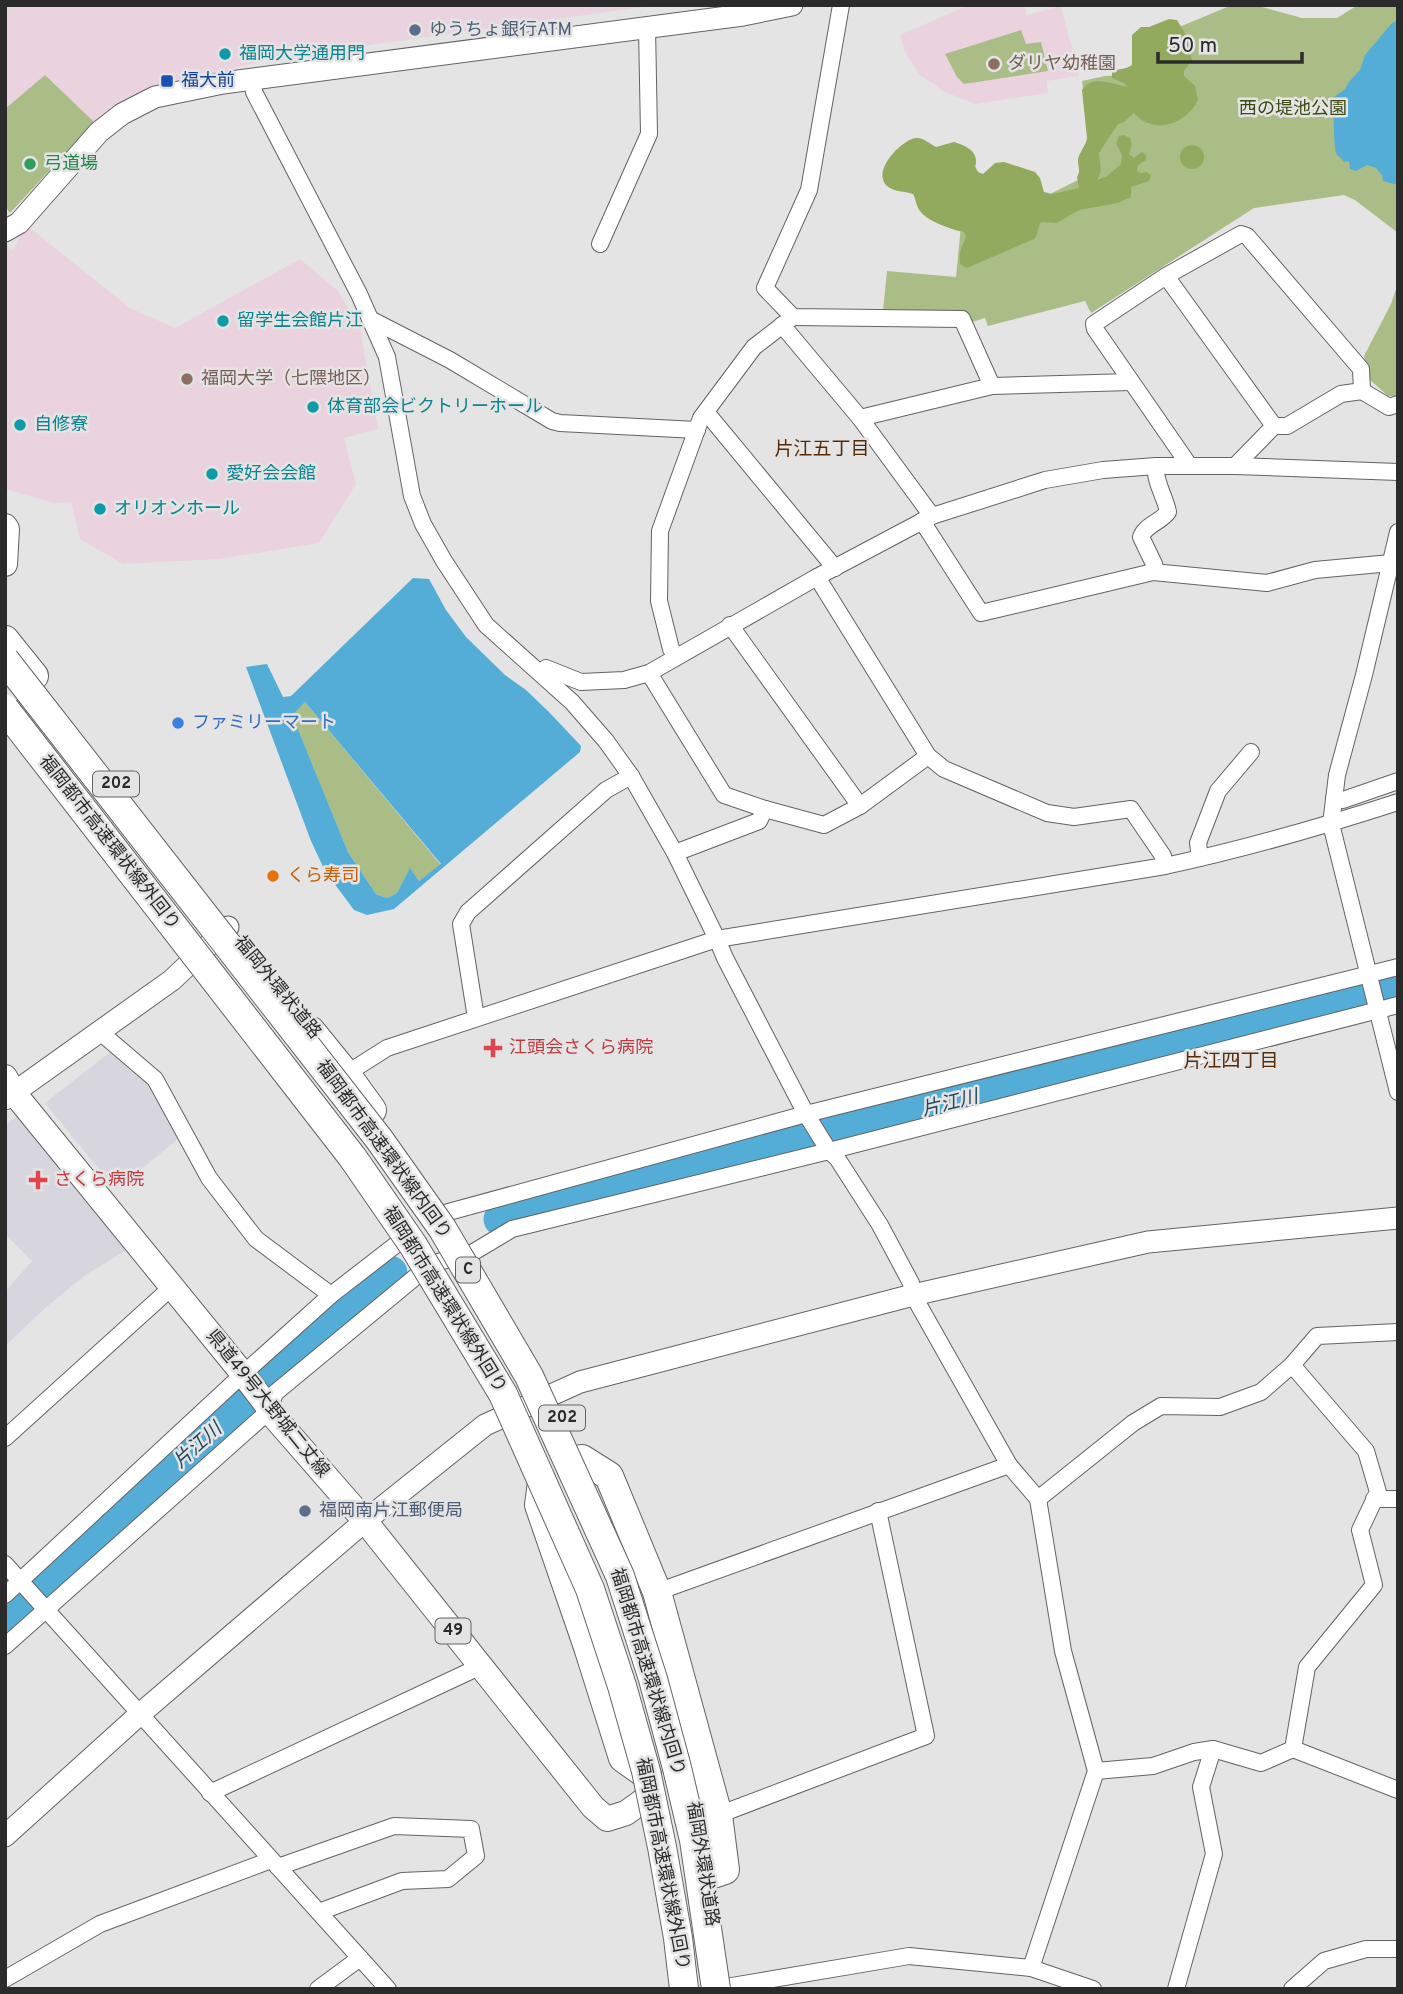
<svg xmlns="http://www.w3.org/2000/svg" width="1403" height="1994" font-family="Overpass,'Noto Sans JP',sans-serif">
	<rect width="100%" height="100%" fill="#e4e4e5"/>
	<!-- built -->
	<g fill="#d7d6df">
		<path d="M114 1049 151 1082 179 1138 116 1190 45 1103Z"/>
		<path d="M17 1116 128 1249 84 1276 44 1309 5 1346V1292L32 1261 5 1234V1126Z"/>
	</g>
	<!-- education -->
	<g fill="#ead3df">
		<path d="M5 5H658L269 59 155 89 112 106 5 209Z"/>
		<path d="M969 5H1024L1027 15 1061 6 1079 76 1047 81 1048 93 975 104 945 92 920 75 905 52 900 35Z"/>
		<path d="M26 225 130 308 175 328 300 259 338 291 360 328 378 429 344 438 356 484 319 543 219 559 123 564 80 539 71 502 54 503 5 489V244L13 251Z"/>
	</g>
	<!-- green -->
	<g fill="#abbd87">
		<path d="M1232 5H1255L1302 18H1337L1358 5H1398V233L1355 200 1344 195 1254 208 1091 313 1085 301 988 326 985 318 969 323 963 311H883L887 271 956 277 961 226 1038 200 1094 172 1082 81 1105 76 1131 75 1141 43Z"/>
		<path d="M1021 30 1026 44 1041 42 1048 71 964 84 957 77 945 54Z"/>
		<path d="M45 75 94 122 10 213 5 206V109Z"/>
		<path d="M1398 283V396H1388L1368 378 1364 356 1391 304Z"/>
		<path d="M305 702 441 865 419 881 410 869 397 893 387 898 376 894 348 852 291 714Z"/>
	</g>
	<!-- forest -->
	<g fill="#92aa5e">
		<path d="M1169 19 1177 20 1186 35 1192 60 1184 71V76L1195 86 1198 100C1186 125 1153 135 1134 113L1124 122 1118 124 1099 153C1100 164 1103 171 1097 180L1107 176 1121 164 1122 155 1116 143 1119 136 1124 135 1130 138 1132 144 1129 154 1134 158 1142 152 1146 155V160L1138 165 1137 171 1141 173 1146 172 1151 175 1149 181 1131 187V197L1118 203 1079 210 1057 223 1041 222C1037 228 1039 234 1034 239L967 268 961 265C957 256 962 246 966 237L964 232C952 230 927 221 920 211 916 206 916 199 913 194 904 191 894 192 887 186 870 170 905 137 917 138 924 138 930 144 936 147L954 142C963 145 975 149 976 160 976 171 973 162 978 172L983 174 995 163 1004 162 1035 172 1040 178 1044 192 1052 194 1079 188 1077 177C1081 170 1078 168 1078 160 1079 152 1086 146 1087 138L1082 90C1092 74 1112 84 1128 87L1124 83 1112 78V72C1119 68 1125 70 1132 65V35L1141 27H1149Z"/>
		<circle cx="1192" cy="157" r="12"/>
	</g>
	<!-- water -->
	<g fill="#53add7" fill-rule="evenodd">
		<path d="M1398 20V185L1383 181 1382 175 1376 168 1367 165 1356 171 1350 169 1349 161 1344 162C1342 158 1338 157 1336 153 1334 150 1333 101 1334 97L1345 89 1349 82 1360 70 1365 55 1392 23Z"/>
		<path d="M413 578 429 579 446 610 466 637 505 675 526 690 549 712 581 746 580 752 394 909 367 915 354 910 325 871 311 841 246 667 267 664 283 697 291 696ZM305 702 441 864 419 881 410 868 397 893 387 898 376 894 348 852 292 715Z"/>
	</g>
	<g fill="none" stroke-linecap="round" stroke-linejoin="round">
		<!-- river -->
		<g stroke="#53add7" stroke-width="35">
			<path d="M501 1219 807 1138 1161 1050 1359 990 1398 983"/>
			<path d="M5 1619 240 1410 390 1273"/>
		</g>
		<defs>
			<g id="street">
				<path d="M841 5 809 190 765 288 793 317 962 319 992 386"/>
				<path d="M252 80 254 92 359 294 387 357 412 496 423 524 444 561 486 625 572 702 606 741 631 776 675 853 717 939 725 958 806 1114 829 1151 837 1158 880 1225 911 1283 913 1295 1009 1465 1038 1499 1133 1423 1161 1406 1220 1407 1261 1392 1292 1365 1317 1336 1398 1332"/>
				<path d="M600 244 649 134 647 27"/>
				<path d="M1166 276 1274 426"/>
				<path d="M370 319 450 360 552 421 560 423 697 430"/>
				<path d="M782 325 860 418 932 516"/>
				<path d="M1362 391 1389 407 1398 404"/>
				<path d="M706 412 835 568"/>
				<path d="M860 418 992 386 1131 382"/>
				<path d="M1189 465 1095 329 1094 324 1166 276 1241 234 1247 236 1361 369 1362 391 1341 394 1287 426H1274L1235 466"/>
				<path d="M922 521 981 613 1153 572 1267 583 1315 570 1391 563"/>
				<path d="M1398 532 1364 675 1337 775 1331 824 1398 1092"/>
				<path d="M1156 572 1154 564 1141 537C1145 525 1161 522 1168 512 1165 496 1154 481 1156 466"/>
				<path d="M817 577 928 756 944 769 1047 813 1074 817 1131 809 1163 856 1165 866"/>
				<path d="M730 625 860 806"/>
				<path d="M676 656 671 649 659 601 660 531 701 418 754 347 793 317"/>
				<path d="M649 673 724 795 765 809 824 825 860 806 928 756"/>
				<path d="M542 674 546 668 581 682 624 680 649 673 817 577 932 516 1045 480 1103 470 1156 466H1235L1398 472"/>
				<path d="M1334 799 1343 800 1398 781"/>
				<path d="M675 853 759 821 765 809"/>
				<path d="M1200 858 1198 843 1218 791 1251 752"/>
				<path d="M476 1018 461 924 468 912 606 790 631 776"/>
				<path d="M100 1032 155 1079 209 1178 256 1239 331 1295"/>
				<path d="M346 1074 387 1048 717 939 1165 866C1244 849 1321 827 1398 802"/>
				<path d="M445 1213 806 1114 1398 967"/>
				<path d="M5 1438 172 1287"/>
				<path d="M1374 1499H1398"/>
				<path d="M5 1564 388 1989"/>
				<path d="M657 1592 1009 1465"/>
				<path d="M5 1595 243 1374 331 1295 411 1233"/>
				<path d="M5 1646 269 1411 275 1393 431 1264 472 1253 512 1229 829 1151 1398 1005"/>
				<path d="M1293 1749 1398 1790"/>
				<path d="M1096 1771 1153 1766 1194 1752 1213 1749"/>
				<path d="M210 1793 481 1666"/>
				<path d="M718 1815 926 1736 878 1511"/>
				<path d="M278 1867 394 1826 471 1829 476 1856 448 1879 402 1881 319 1912"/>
				<path d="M1031 1968 1096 1771 1063 1651 1038 1499"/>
				<path d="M5 1979 100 1924 271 1860"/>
				<path d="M318 1989 360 1958"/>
				<path d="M714 1989 909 1956 1031 1968 1093 1989"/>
				<path d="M1176 1989 1214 1854 1201 1787 1213 1749 1261 1763 1293 1749 1307 1667 1374 1585 1360 1530 1378 1492 1366 1451 1292 1365"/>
				<path d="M1292 1989 1324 1961 1366 1949H1398"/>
			</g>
			<g id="secondary">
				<path d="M5 231 19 223 99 132 122 114 155 97 223 83 743 15 792 5"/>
				<path d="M5 1099 172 980 228 927"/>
				<path d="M5 1836 140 1714 365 1521 485 1425 580 1382 913 1295 1148 1242 1398 1218"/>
			</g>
			<g id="primary">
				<path d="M5 526 7 529 5 564"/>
				<path d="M5 1077 14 1093 243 1374 266 1404 269 1411 365 1521 593 1807 607 1819 626 1813 651 1795"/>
			</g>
			<g id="highway">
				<path d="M5 640 34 676"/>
				<path d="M311 1031 346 1074 372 1110"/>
				<path d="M582 1459 609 1476 657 1592 718 1815 725 1870 707 1876"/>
				<path d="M542 1482 539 1505 588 1647 623 1758 647 1775"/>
			</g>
		</defs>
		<!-- street casing -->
		<use href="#street" stroke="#636364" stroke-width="18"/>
		<!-- secondary casing -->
		<use href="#secondary" stroke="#636364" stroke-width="23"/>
		<!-- primary casing -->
		<use href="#primary" stroke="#636364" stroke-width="26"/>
		<!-- highway casing -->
		<use href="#highway" stroke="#636364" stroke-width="30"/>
		<!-- street -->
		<use href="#street" stroke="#fff" stroke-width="16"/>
		<!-- secondary -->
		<use href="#secondary" stroke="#fff" stroke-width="21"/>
		<!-- primary -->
		<use href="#primary" stroke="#fff" stroke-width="24"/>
		<!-- highway -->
		<use href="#highway" stroke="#fff" stroke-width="28"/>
		<defs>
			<g id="highway-bridge">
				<path d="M5 660 379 1139 442 1228 529 1376 620 1576 653 1679 677 1768 694 1840 716 1989"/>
				<path d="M5 709 353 1158 413 1245 503 1394 590 1589 622 1686 646 1771 662 1847 678 1938 684 1989"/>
			</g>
		</defs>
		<!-- highway-bridge casing -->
		<use href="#highway-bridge" stroke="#636364" stroke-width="30" stroke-linecap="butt"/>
		<!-- highway-bridge -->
		<use href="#highway-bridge" stroke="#fff" stroke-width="28"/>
	</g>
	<!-- markers -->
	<g fill="#5c6f8a" stroke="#e4e4e5" stroke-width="2.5">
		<circle cx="415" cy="30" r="7"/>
		<circle cx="305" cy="1511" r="7"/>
	</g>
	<g fill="#0f9aa8" stroke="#e4e4e5" stroke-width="2.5">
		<circle cx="225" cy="54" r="7"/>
		<circle cx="223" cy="321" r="7"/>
		<circle cx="313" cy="407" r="7"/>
		<circle cx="20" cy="425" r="7"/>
		<circle cx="212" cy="474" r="7"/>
		<circle cx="100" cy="509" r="7"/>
	</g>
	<g fill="#8d6e63" stroke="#e4e4e5" stroke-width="2.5">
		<circle cx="994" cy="64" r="7"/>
		<circle cx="187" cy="379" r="7"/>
	</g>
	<rect fill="#1a4fb4" stroke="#e4e4e5" stroke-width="2.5" x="160" y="74" width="14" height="14" rx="3.5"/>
	<circle fill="#2e9e5b" stroke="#e4e4e5" stroke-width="2.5" cx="30" cy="164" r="7"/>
	<circle fill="#3f7fe0" stroke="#e4e4e5" stroke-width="2.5" cx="178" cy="723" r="7"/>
	<circle fill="#e8710a" stroke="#e4e4e5" stroke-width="2.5" cx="273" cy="876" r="7"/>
	<g fill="#e0444e" stroke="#e4e4e5" stroke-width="2.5">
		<path d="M489.5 1037.5h7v7h7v7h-7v7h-7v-7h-7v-7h7z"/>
		<path d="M34.5 1169.5h7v7h7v7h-7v7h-7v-7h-7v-7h7z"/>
	</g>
	<g text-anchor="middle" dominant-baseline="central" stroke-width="5" stroke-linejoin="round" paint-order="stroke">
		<!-- shield labels -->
		<g fill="#e4e4e5" stroke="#626264" stroke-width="2">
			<rect x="93" y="771.5" width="46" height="25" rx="5"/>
			<rect x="456" y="1257.5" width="24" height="25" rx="5"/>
			<rect x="539" y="1405.5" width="46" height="25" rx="5"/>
			<rect x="435.5" y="1618.5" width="35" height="25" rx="5"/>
		</g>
		<g font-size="16" font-weight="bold" fill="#2b2b2c">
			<text x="116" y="784">202</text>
			<text x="468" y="1270">C</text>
			<text x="562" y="1418">202</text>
			<text x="453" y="1631">49</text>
		</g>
		<!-- service labels -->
		<g font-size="18" fill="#4e5e75" stroke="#e4e4e5" text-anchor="start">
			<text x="429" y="30">ゆうちょ銀行ATM</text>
			<text x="319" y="1511">福岡南片江郵便局</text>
		</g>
		<!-- culture labels -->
		<g font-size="18" fill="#0d838f" stroke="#e4e4e5" text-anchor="start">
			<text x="239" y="54">福岡大学通用門</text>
			<text x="237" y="321">留学生会館片江</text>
			<text x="327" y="407">体育部会ビクトリーホール</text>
			<text x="34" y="425">自修寮</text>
			<text x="226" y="474">愛好会会館</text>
			<text x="114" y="509">オリオンホール</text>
		</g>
		<!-- education labels -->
		<g font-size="18" fill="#785e54" stroke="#e4e4e5" text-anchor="start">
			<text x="1008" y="64">ダリヤ幼稚園</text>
			<text x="201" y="379">福岡大学（七隈地区）</text>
		</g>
		<!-- transit labels -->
		<g font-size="18" fill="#164399" stroke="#e4e4e5" text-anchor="start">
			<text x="181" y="81">福大前</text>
		</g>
		<!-- park labels -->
		<g font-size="18" fill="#3b4a12" stroke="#e4e4e5">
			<text x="1293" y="109">西の堤池公園</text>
		</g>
		<!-- leisure labels -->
		<g font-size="18" fill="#27864d" stroke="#e4e4e5" text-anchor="start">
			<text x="44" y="164">弓道場</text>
		</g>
		<!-- shop labels -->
		<g font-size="18" fill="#366cbe" stroke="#e4e4e5" text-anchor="start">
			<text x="192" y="723">ファミリーマート</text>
		</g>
		<!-- street labels -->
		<g font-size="18" fill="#2b2b2c" stroke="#e4e4e5">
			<text transform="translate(109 843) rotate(52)">福岡都市高速環状線外回り</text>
			<text transform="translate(277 988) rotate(51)">福岡外環状道路</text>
			<text transform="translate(383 1150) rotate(54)">福岡都市高速環状線内回り</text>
			<text transform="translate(444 1300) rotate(58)">福岡都市高速環状線外回り</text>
			<text transform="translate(267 1404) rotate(51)">県道49号大野城二丈線</text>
			<text transform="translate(647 1672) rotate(73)">福岡都市高速環状線内回り</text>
			<text transform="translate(662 1864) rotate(79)">福岡都市高速環状線外回り</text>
			<text transform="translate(702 1864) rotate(81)">福岡外環状道路</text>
		</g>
		<!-- food labels -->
		<g font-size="18" fill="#c56008" stroke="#e4e4e5" text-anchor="start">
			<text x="287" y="876">くら寿司</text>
		</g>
		<!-- health labels -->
		<g font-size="18" fill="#be3a42" stroke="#e4e4e5" text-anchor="start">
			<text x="509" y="1048">江頭会さくら病院</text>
			<text x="54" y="1180">さくら病院</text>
		</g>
		<!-- neighbourhood labels -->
		<g font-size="19" fill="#572a06" stroke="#e4e4e5">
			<text x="822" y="450">片江五丁目</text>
			<text x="1231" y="1062">片江四丁目</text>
		</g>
		<!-- water labels -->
		<g font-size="19" font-style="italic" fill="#21485b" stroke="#e4e4e5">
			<text transform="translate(950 1104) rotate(-14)">片江川</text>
			<text transform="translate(198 1446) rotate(-42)">片江川</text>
		</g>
	</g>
	<!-- border -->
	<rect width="1403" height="1994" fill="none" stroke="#2b2b2c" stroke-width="14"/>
	<!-- scale -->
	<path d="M1158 52v10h144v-10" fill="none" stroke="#2b2b2c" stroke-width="3.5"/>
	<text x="1168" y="52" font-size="21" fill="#2b2b2c" stroke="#e4e4e5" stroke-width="5" paint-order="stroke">50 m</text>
</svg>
